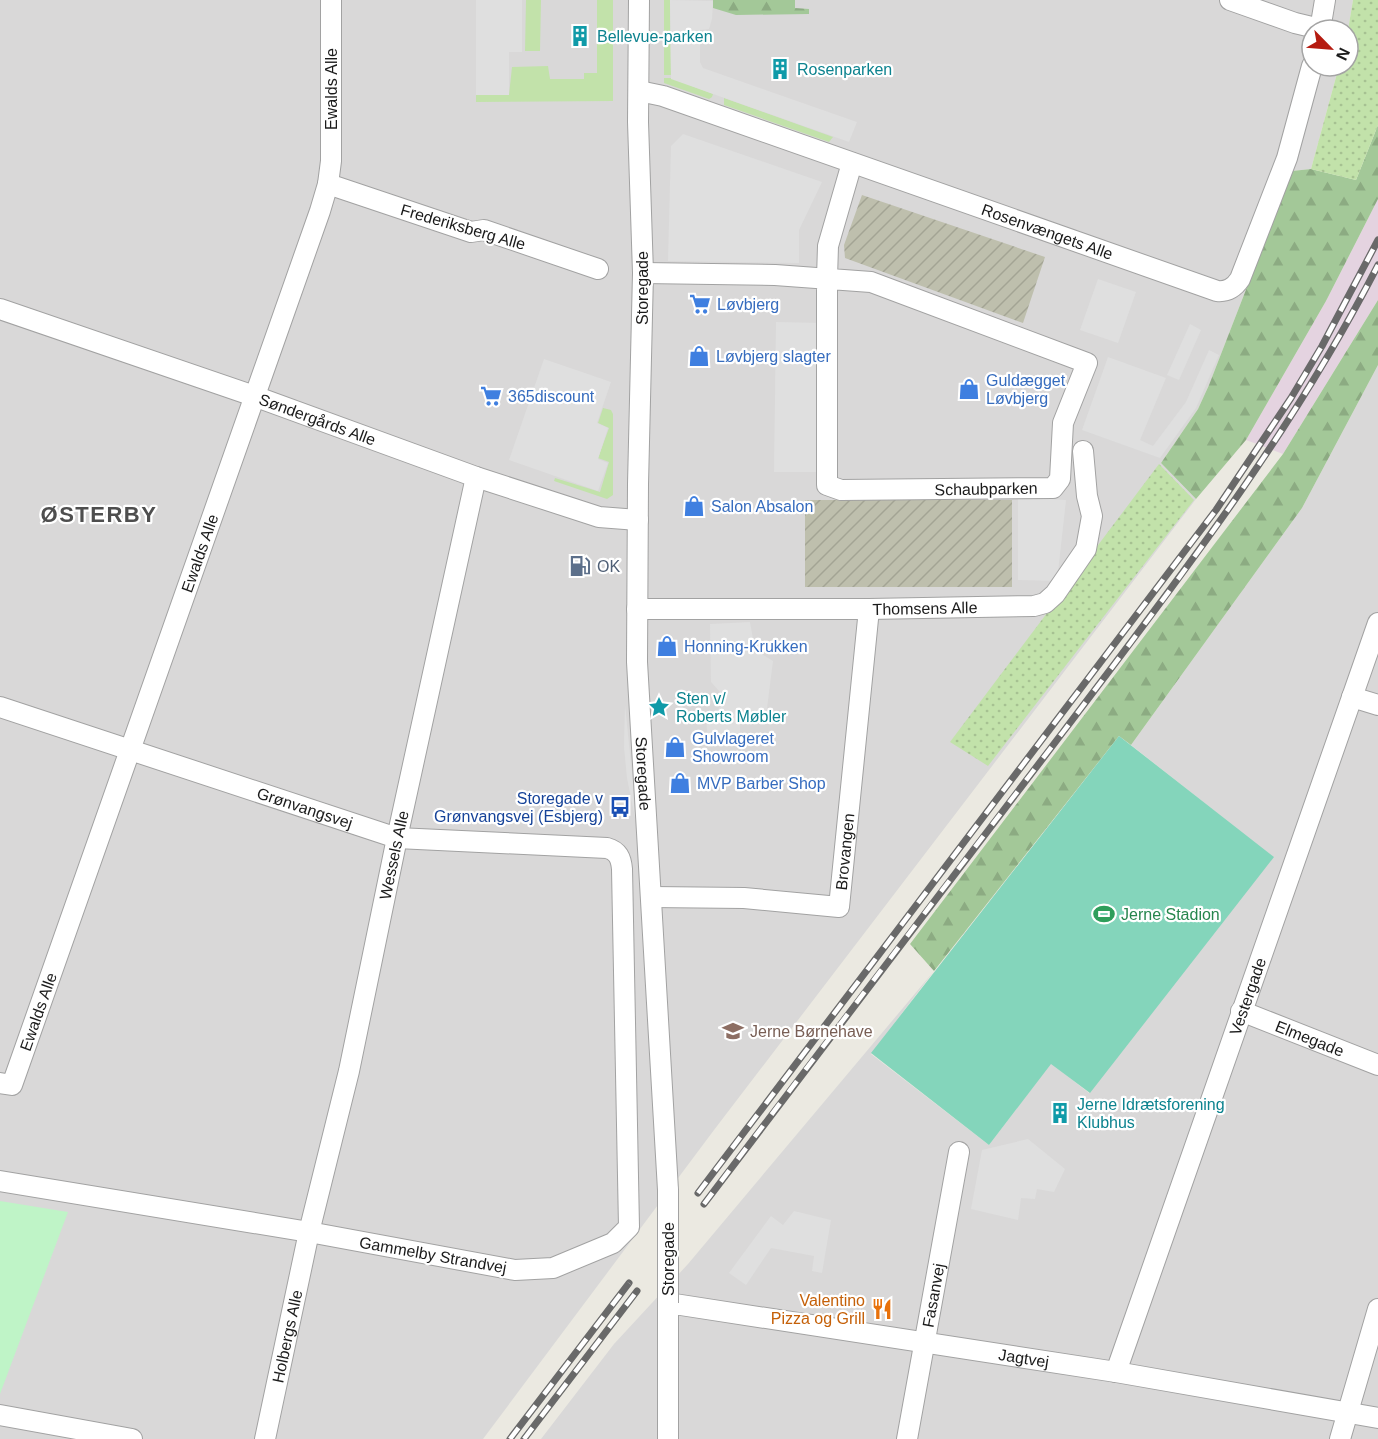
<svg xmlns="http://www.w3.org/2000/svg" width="1378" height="1439" font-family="Helvetica,sans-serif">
	<defs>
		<pattern id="construction-furrows" width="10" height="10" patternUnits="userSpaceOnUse" patternTransform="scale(1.5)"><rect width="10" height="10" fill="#bebfad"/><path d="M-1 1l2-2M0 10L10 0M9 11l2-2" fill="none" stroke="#a3a494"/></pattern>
		<pattern id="forest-firs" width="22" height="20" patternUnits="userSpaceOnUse" patternTransform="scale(1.5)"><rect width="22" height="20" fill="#a3c898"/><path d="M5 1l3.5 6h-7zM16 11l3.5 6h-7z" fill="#8cab82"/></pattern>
		<pattern id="garden-dots" width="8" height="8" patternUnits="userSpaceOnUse" patternTransform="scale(1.5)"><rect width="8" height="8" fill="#c2e2aa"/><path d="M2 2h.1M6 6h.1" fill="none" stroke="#a6c192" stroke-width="1.8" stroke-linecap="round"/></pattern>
	</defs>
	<rect width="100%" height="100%" fill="#ebe9e1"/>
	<!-- residential -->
	<g fill="#d9d8d8">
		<path d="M0 0H1353L1348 30H1312V66H1339L1311 169 1292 171 1209 385 1198 409 1161 463 1196 499 714 1130 483 1439H0Z"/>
		<path d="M1378 365V1439H541L614 1344 688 1264 934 971 871 1054 989 1145 1051 1063 1089 1093 1273 857 1131 745 1302 508Z"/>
	</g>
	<!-- railway -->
	<path fill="#e4d3e0" d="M1378 199V300L1283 454 1246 440 1326 301Z"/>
	<!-- construction -->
	<g fill="url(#construction-furrows)">
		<path d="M862 195 1045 257 1023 323 845 258 844 245Z"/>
		<rect x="805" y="500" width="207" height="87"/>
	</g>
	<!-- grass -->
	<g fill="#c2e2aa">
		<path d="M526 0H541L540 51H525Z"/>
		<path d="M597 0H613V101L476 102V95H509L512 67 548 66 550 79H584V73H597Z"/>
		<path d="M664 0H670L671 75H664Z"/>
		<path d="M664 78H671L713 94 712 97 709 99 664 83Z"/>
		<path d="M724 98 833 137 829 142 724 105Z"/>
		<path d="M603 408 611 410 613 414V495L607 499 554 481 555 478 600 492 609 462 598 458 609 428 598 423Z"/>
	</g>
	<!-- forest -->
	<g fill="url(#forest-firs)">
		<path d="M713 0H795V8L809 9V14L736 15 713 8Z"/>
		<path d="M1378 125V199L1326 301 1246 440 1196 499 1161 463 1198 409 1209 385 1292 171 1311 169 1356 180Z"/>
		<path d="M1378 300V365L1302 508 1131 745 1119 736 934 971 910 944 1283 454Z"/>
	</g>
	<!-- park -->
	<path fill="#bff4c7" d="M0 1201 68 1212 0 1394Z"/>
	<!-- garden -->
	<g fill="url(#garden-dots)">
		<path d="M1353 0H1378V125L1356 180 1311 169 1339 66H1348V30Z"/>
		<path d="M1159 464 1194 500 988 766 950 742Z"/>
	</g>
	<!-- pitch -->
	<path fill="#84d5bb" d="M1119 736 1274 857 1090 1093 1051 1064 989 1145 871 1053Z"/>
	<!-- parking -->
	<g fill="#dfdfdf">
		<path d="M476 0H522V52H509V95H476Z"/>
		<path d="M670 0 713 1 712 19 709 29 700 30V62L703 68 857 122 849 142 671 79Z"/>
		<path d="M683 134 822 182 799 230V263L668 261 671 146Z"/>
		<path d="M1098 279 1136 292 1118 343 1080 330Z"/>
		<path d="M776 322 822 323 820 472H774Z"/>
		<path d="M1190 324 1201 330 1179 380 1167 375Z"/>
		<path d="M1209 350 1219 355 1196 408 1160 458 1082 430 1108 357 1166 378 1140 440 1153 446 1186 402Z"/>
		<path d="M544 359 611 382 597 423 608 428 598 459 608 463 598 491 509 460Z"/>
		<path d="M1018 497 1066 500 1057 581 1018 580Z"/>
		<path d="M750 622 754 644 760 653 773 661 766 716H740V745L708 744 706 716 711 717 721 706 720 692 711 682 710 624Z"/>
		<path d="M625 705 638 833 627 778 624 747Z"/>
		<path d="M1028 1139 1065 1169 1054 1192 1037 1189 1035 1199 1021 1198 1018 1220 971 1209 982 1150Z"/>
		<path d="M794 1211 831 1220 822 1273 812 1271 814 1256 771 1248 746 1285 729 1273 771 1216 783 1225Z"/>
	</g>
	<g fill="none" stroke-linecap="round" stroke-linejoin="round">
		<defs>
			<g id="minor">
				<path id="s1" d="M639 0 638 122 643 273 638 484 637 662 668 1190"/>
				<path d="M1230 0 1295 23 1320 29"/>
				<path d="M1320 30 1325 0"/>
				<path id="s2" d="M639 91 663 96 1217 291C1227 292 1234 288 1240 279L1287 158 1312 66"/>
				<path d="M328 184 471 232 484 230 598 269"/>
				<path d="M643 273 775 275 871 282 1087 363 1063 423 1060 479 1053 488 841 490 827 485V278L828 246 852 163"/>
				<path id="s3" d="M0 309 254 396 476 477 599 517 638 520"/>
				<path id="s4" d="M637 609H869L1034 606 1045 603 1055 594 1086 549 1092 516 1087 496 1083 451"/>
				<path d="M1352 697 1378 705"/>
				<path id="s5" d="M0 707 397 838 607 848C618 851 621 858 622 869L629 1227 613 1243 553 1268 515 1270 309 1232 0 1181"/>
				<path id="s6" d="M652 897 744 898 839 907 869 609"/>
				<path id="s7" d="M1241 1011 1378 1065"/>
				<path id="s8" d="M0 1083 12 1085 320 211 328 184 331 161V0"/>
				<path id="s9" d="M1116 1372 1378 623"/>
				<path d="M0 1415 132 1439"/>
				<path id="s10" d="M265 1439 309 1232 349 1071 397 838 476 477"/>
				<path id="s11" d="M668 1439V1303L1116 1372 1378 1418"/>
				<path id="s12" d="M907 1439 959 1152"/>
				<path d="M1340 1439 1378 1309"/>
			</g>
		</defs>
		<!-- minor casing -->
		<use href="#minor" stroke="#a2a2a2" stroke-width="22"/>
		<!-- minor -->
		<use href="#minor" stroke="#fff" stroke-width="20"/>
		<defs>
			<g id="rail">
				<path d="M698 1193 1216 510 1291 398 1322 346 1378 240"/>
				<path d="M704 1204C823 1046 943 889 1063 732 1178 580 1291 435 1378 265"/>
				<path d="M510 1439 629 1283"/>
				<path d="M524 1439 637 1291"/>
			</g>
		</defs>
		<!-- rail casing -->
		<use href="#rail" stroke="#696969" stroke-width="7"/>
		<!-- rail -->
		<use href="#rail" stroke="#fff" stroke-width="4.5" stroke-dasharray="14" stroke-linecap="butt"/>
		<defs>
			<path id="minor-bridge" d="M668 1190V1303"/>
		</defs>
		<!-- minor-bridge casing -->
		<use href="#minor-bridge" stroke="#a2a2a2" stroke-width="22" stroke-linecap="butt"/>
		<!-- minor-bridge -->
		<use href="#minor-bridge" stroke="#fff" stroke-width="20"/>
	</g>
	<!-- icons -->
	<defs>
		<symbol id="building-bare" viewBox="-9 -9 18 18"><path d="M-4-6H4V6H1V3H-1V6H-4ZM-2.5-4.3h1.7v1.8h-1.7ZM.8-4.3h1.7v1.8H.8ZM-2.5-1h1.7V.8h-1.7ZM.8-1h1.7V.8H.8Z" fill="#0f9aa8" stroke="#fff" stroke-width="2.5" paint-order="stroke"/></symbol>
		<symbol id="supermarket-bare" viewBox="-9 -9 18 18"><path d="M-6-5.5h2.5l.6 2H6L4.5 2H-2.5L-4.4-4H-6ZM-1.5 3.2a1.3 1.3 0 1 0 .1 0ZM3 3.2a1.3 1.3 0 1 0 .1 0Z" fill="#3f7fe0" stroke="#fff" stroke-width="2.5" paint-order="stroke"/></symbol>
		<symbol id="shop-bare" viewBox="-9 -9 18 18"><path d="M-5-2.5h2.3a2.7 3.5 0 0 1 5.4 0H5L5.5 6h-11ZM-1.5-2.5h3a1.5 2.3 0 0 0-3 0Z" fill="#3f7fe0" stroke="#fff" stroke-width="2.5" paint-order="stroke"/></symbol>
		<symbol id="fuel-bare" viewBox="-9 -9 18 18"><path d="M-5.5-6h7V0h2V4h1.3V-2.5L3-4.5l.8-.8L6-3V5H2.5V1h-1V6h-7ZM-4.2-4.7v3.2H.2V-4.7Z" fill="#5c6f8a" stroke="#fff" stroke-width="2.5" paint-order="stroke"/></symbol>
		<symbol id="sight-bare" viewBox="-9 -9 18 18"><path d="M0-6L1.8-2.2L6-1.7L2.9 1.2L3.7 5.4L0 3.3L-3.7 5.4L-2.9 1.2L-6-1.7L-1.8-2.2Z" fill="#0f9aa8" stroke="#fff" stroke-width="2.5" paint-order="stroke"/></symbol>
		<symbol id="bus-bare" viewBox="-9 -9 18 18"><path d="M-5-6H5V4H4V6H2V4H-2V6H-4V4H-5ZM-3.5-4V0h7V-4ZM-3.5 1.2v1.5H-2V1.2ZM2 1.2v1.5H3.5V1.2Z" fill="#1a4fb4" stroke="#fff" stroke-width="2.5" paint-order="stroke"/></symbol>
		<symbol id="stadium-bare" viewBox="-9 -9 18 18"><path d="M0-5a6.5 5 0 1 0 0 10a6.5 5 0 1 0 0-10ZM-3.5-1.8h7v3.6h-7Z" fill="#2e9e5b" stroke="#fff" stroke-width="2.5" paint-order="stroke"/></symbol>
		<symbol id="school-bare" viewBox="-9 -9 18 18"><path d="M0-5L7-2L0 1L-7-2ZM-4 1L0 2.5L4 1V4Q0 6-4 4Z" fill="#8d6e63" stroke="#fff" stroke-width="2.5" paint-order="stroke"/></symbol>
		<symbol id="restaurant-bare" viewBox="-9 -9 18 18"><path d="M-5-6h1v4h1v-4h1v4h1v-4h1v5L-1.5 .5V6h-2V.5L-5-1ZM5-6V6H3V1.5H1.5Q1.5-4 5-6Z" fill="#e8710a" stroke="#fff" stroke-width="2.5" paint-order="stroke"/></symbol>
	</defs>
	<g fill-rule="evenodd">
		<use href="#building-bare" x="565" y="21" width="30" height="30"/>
		<use href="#building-bare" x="765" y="54" width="30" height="30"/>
		<use href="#supermarket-bare" x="685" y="289" width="30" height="30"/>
		<use href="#shop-bare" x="684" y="341" width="30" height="30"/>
		<use href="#shop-bare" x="954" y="374" width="30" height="30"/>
		<use href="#supermarket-bare" x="476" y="381" width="30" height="30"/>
		<use href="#shop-bare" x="679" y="491" width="30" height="30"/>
		<use href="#fuel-bare" x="565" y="551" width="30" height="30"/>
		<use href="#shop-bare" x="652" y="631" width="30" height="30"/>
		<use href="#sight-bare" x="644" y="692" width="30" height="30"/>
		<use href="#shop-bare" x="660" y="732" width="30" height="30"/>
		<use href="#shop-bare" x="665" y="768" width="30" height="30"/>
		<use href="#bus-bare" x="605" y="792" width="30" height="30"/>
		<use href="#stadium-bare" x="1089" y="899" width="30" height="30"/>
		<use href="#school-bare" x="718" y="1016" width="30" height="30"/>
		<use href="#building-bare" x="1045" y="1098" width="30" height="30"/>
		<use href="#restaurant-bare" x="867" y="1294" width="30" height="30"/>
	</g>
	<g text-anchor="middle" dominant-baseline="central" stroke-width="4.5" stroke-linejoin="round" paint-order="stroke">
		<!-- culture labels -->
		<g font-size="16" fill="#0d838f" stroke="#fff" text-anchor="start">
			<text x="597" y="36">Bellevue-parken</text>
			<text x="797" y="69">Rosenparken</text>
			<text x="676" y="698">Sten v/<tspan x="676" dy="18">Roberts Møbler</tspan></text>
			<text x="1077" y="1104">Jerne Idrætsforening<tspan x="1077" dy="18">Klubhus</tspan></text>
		</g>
		<!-- street labels -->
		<g font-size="16" fill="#1b1b1b" stroke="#fff">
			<text transform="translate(331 89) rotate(-90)">Ewalds Alle</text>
			<text transform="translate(463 227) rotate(16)">Frederiksberg Alle</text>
			<text stroke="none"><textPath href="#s2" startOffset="432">Rosenvængets Alle</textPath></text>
			<text transform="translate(642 288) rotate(-90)">Storegade</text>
			<text stroke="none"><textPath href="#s3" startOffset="336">Søndergårds Alle</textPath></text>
			<text transform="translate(986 489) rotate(-1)">Schaubparken</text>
			<text stroke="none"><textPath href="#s8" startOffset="576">Ewalds Alle</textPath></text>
			<text stroke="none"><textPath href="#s4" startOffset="288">Thomsens Alle</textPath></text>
			<text stroke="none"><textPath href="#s1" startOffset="774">Storegade</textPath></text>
			<text stroke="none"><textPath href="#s5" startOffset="321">Grønvangsvej</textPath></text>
			<text stroke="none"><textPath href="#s6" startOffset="243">Brovangen</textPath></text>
			<text stroke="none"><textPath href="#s10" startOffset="598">Wessels Alle</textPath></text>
			<text stroke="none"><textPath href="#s9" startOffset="398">Vestergade</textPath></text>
			<text stroke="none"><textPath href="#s8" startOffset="90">Ewalds Alle</textPath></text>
			<text stroke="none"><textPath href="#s7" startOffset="74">Elmegade</textPath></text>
			<text transform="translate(433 1255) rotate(10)">Gammelby Strandvej</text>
			<text transform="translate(668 1259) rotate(-90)">Storegade</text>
			<text stroke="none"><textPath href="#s12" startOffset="146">Fasanvej</textPath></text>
			<text stroke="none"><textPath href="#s10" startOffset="105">Holbergs Alle</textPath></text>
			<text stroke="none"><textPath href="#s11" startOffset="496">Jagtvej</textPath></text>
		</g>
		<!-- shop labels -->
		<g font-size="16" fill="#366cbe" stroke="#fff" text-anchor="start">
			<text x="717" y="304">Løvbjerg</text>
			<text x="716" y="356">Løvbjerg slagter</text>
			<text x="986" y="380">Guldægget<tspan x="986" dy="18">Løvbjerg</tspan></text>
			<text x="508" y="396">365discount</text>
			<text x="711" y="506">Salon Absalon</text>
			<text x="684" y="646">Honning-Krukken</text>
			<text x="692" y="738">Gulvlageret<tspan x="692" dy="18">Showroom</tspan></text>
			<text x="697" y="783">MVP Barber Shop</text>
		</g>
		<!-- service labels -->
		<g font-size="16" fill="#4e5e75" stroke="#fff" text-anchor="start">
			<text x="597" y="566">OK</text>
		</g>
		<!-- transit labels -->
		<g font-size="16" fill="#164399" stroke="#fff" text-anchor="end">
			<text x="603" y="798">Storegade v<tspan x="603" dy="18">Grønvangsvej (Esbjerg)</tspan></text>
		</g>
		<!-- leisure labels -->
		<g font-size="16" fill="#27864d" stroke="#fff" text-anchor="start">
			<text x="1121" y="914">Jerne Stadion</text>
		</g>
		<!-- education labels -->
		<g font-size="16" fill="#785e54" stroke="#fff" text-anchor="start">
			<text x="750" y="1031">Jerne Børnehave</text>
		</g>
		<!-- food labels -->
		<g font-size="16" fill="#c56008" stroke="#fff" text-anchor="end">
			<text x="865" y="1300">Valentino<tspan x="865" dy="18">Pizza og Grill</tspan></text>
		</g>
		<!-- district labels -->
		<g font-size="22" font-weight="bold" letter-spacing="1.5" fill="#4e4e4e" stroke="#fff">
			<text x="99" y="514">ØSTERBY</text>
		</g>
	</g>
	<!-- north arrow -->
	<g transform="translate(1330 48) rotate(115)"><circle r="28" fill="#ffffff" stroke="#a4a4a4" stroke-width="1.5"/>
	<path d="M0-4.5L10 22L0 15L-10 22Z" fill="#b51b10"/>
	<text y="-9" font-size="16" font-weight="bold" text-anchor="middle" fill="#1b1b1b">N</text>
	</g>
</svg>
